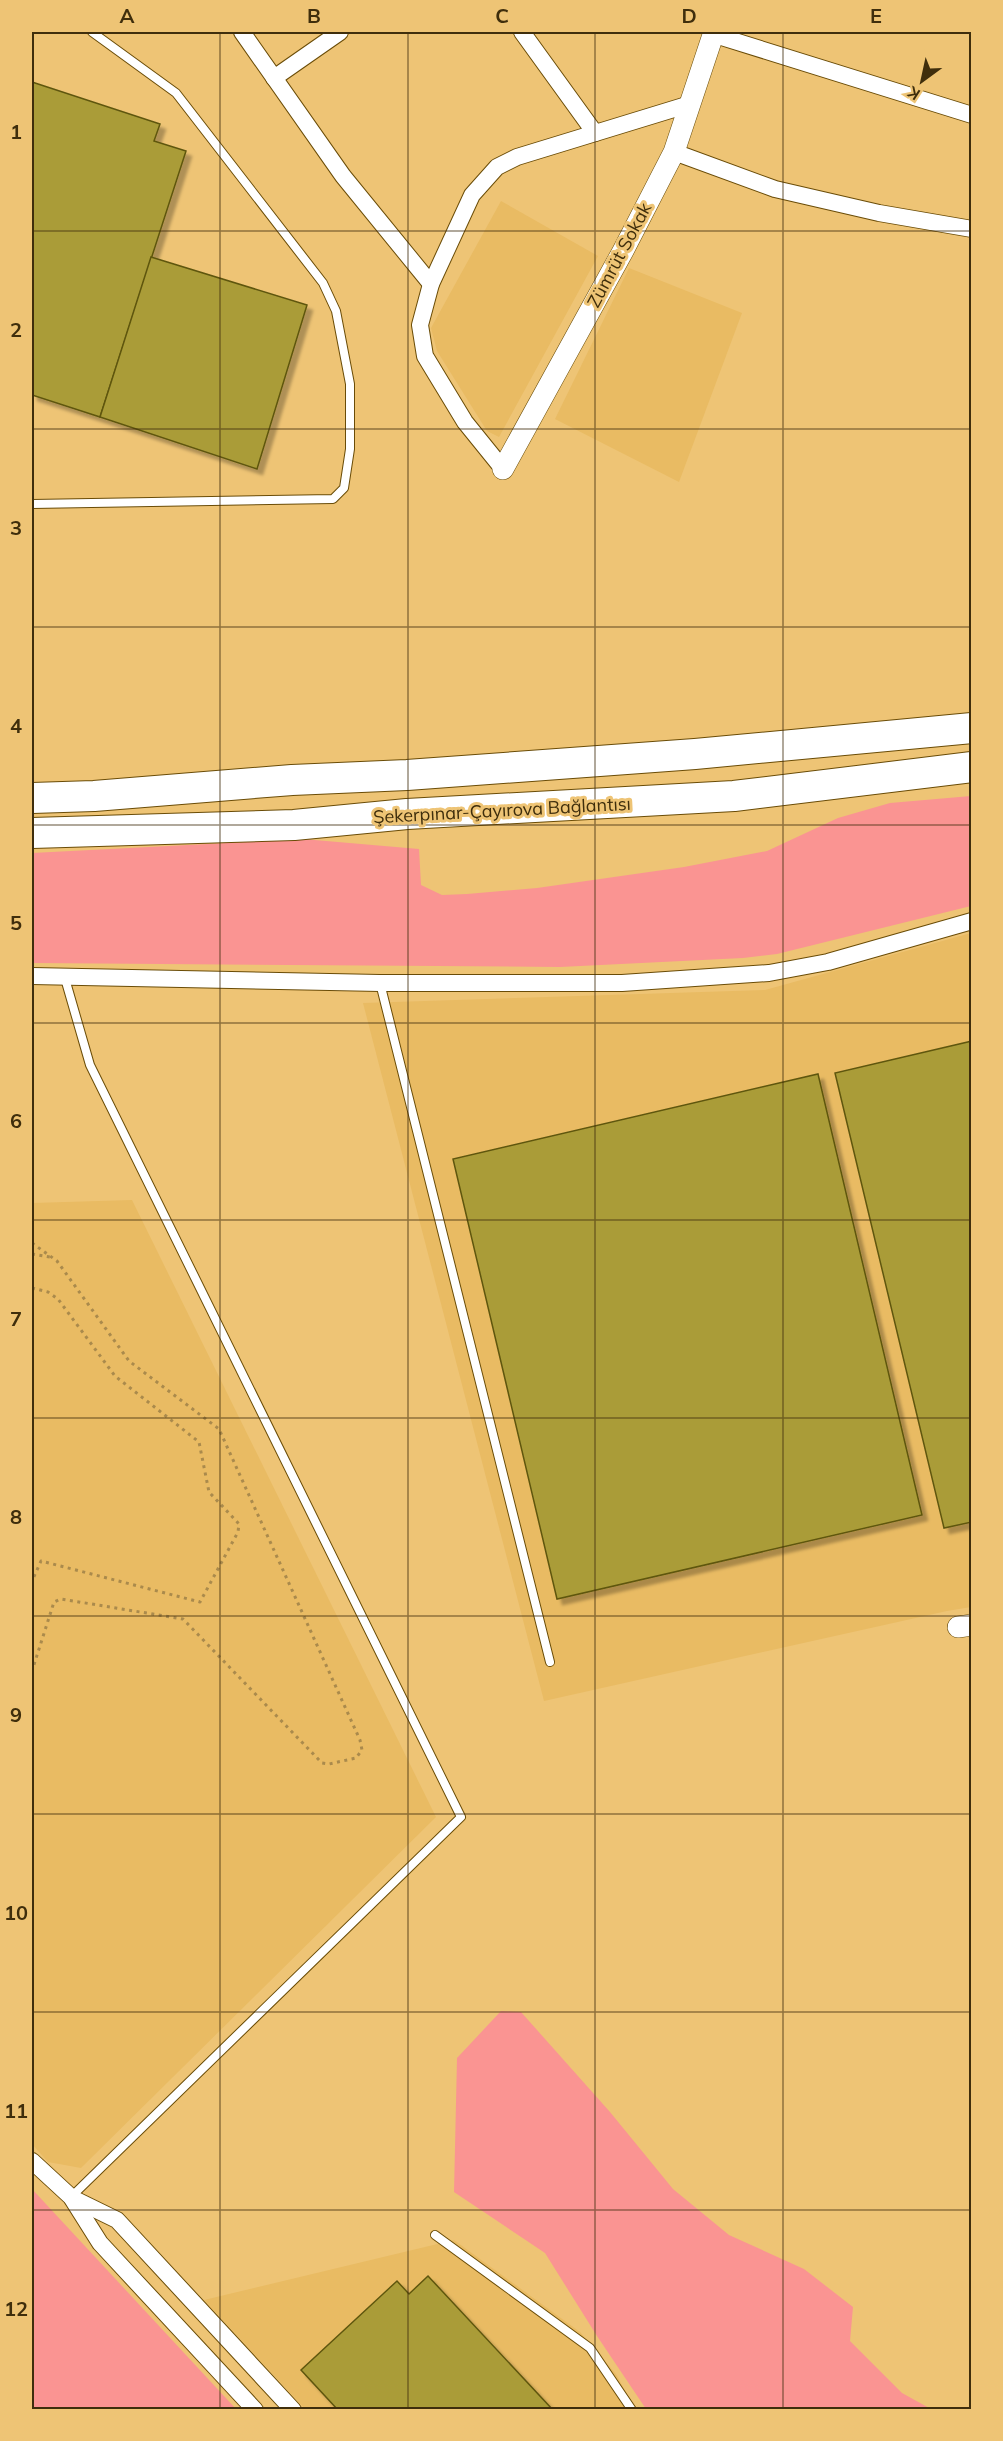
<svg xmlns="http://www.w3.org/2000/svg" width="1003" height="2441" font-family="Mulish,sans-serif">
	<defs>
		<filter id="shadow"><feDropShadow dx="5.5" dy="5.5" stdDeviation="1.5" flood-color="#0004"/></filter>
	</defs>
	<rect width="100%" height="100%" fill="#eec475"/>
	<!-- built -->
	<g fill="#e9bb63">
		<path d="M501 201 598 256 499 437 487 431 437 351 431 328Z"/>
		<path d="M629 268 742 313 679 482 555 419Z"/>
		<path d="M971 933V1607L947 1611 544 1701 363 1003 765 990Z"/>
		<path d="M132 1200 436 1817 81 2168 48 2162 32 2144V1203Z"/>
		<path d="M454 2240 580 2332 616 2374 635 2409H305L204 2300Z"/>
	</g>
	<!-- green -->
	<g fill="#fa9492">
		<path d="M971 796V906L777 954 743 958 560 967 32 963V853L303 839 419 849 421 885 442 895 467 894 537 888 684 867 767 851 838 818 890 803Z"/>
		<path d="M501 2011 521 2012 610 2112 673 2189 729 2235 804 2269 853 2307 850 2341 902 2393 931 2409H646L597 2336 545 2253 454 2192 457 2058Z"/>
		<path d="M32 2189 236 2409H32Z"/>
	</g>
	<!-- building -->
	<g fill="#aa9c38" stroke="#5f560f" stroke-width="1.5" filter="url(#shadow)">
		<path d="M32 82 160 124 154 141 186 151 100 417 32 395Z"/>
		<path d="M151 257 307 305 257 469 100 417Z"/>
		<path d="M972 1041V1522L944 1528 835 1073Z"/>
		<path d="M818 1074 922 1515 557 1599 453 1159Z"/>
		<path d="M428 2276 553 2410H338L301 2370 397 2281 409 2294Z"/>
	</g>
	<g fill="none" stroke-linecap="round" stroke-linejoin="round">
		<defs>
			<g id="service">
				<path d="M32 504 333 499 344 488 350 449V384L336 311 323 283 176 93 92 32"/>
				<path d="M64 975 90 1065 461 1817 71 2197"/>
				<path d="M380 983 550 1662"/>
				<path d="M435 2235 590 2348 632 2410"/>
			</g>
			<g id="minor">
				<path d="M242 32 343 176 431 284"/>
				<path d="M522 32 595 133"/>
				<path d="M712 34 972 115"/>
				<path d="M274 78 340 32"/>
				<path d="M674 152 775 189 879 213 972 229"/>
				<path d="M503 469 465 422 425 356 420 325 431 284 472 195 497 167 517 157 690 104"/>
				<path d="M32 976 380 983H622L769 973 828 962 972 921"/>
				<path d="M32 2161 71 2197 100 2243 255 2410"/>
				<path d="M72 2198 117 2220 293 2410"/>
			</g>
			<g id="tertiary">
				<path d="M503 469 623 251 674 152 714 32"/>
				<path d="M958 1627 972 1625"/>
			</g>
			<g id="motorway">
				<path d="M32 798 94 796 292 780 407 775 695 754 972 728"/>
				<path d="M32 833 294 825 407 814 734 796 972 767"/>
			</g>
		</defs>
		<!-- service casing -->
		<use href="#service" stroke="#6a4c07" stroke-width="10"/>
		<!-- minor casing -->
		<use href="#minor" stroke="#6a4c07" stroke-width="18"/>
		<!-- tertiary casing -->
		<use href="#tertiary" stroke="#6a4c07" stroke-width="22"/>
		<!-- motorway casing -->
		<use href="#motorway" stroke="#6a4c07" stroke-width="32"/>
		<!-- path -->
		<g stroke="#aa8a4c" stroke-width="3" stroke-dasharray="3 4.5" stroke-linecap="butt">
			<path d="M32 1243 57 1261 129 1361 219 1429 360 1740 362 1750 356 1758 329 1764 322 1763 183 1619 61 1599 54 1602 32 1671"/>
			<path d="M32 1254 50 1257"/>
			<path d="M32 1288 48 1292 58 1299 115 1376 199 1442 209 1492 239 1524 238 1532 200 1602 41 1561 32 1581"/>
		</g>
		<!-- service -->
		<use href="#service" stroke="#fff" stroke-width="8"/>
		<!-- minor -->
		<use href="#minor" stroke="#fff" stroke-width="16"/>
		<!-- tertiary -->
		<use href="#tertiary" stroke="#fff" stroke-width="21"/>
		<!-- motorway -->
		<use href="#motorway" stroke="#fff" stroke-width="30"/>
	</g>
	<!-- grid -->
	<path fill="none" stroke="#3f2e0c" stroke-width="1.5" stroke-opacity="0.55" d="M220 32V2410M408 32V2410M595 32V2410M783 32V2410M32 231H972M32 429H972M32 627H972M32 825H972M32 1023H972M32 1220H972M32 1418H972M32 1616H972M32 1814H972M32 2012H972M32 2210H972"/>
	<g text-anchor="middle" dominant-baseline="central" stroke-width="6" stroke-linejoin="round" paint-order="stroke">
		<!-- street labels -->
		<g font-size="18" fill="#3f2e0c" stroke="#eec475">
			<text transform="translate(619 255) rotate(-62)">Zümrüt Sokak</text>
			<text transform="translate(502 810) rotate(-3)">Şekerpınar-Çayırova Bağlantısı</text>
		</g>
	</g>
	<!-- border -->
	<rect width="1003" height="2441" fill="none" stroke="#eec475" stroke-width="66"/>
	<!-- north arrow -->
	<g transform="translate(922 81) rotate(213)" stroke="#eec475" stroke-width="4.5" paint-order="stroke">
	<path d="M0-4.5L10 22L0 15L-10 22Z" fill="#3f2e0c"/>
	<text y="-9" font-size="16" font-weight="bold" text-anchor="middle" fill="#3f2e0c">K</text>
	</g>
	<rect x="33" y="33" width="937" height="2375" fill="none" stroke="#3f2e0c" stroke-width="2"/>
	<g font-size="20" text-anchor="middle" font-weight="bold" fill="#3f2e0c">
		<text x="127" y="23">A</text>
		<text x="314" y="23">B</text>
		<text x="502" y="23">C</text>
		<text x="689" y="23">D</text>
		<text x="876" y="23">E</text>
		<text x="16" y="139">1</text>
		<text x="16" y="337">2</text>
		<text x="16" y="535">3</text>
		<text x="16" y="733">4</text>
		<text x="16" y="930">5</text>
		<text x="16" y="1128">6</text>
		<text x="16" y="1326">7</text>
		<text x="16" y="1524">8</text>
		<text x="16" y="1722">9</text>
		<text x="16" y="1920">10</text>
		<text x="16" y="2118">11</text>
		<text x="16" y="2316">12</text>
	</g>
</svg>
